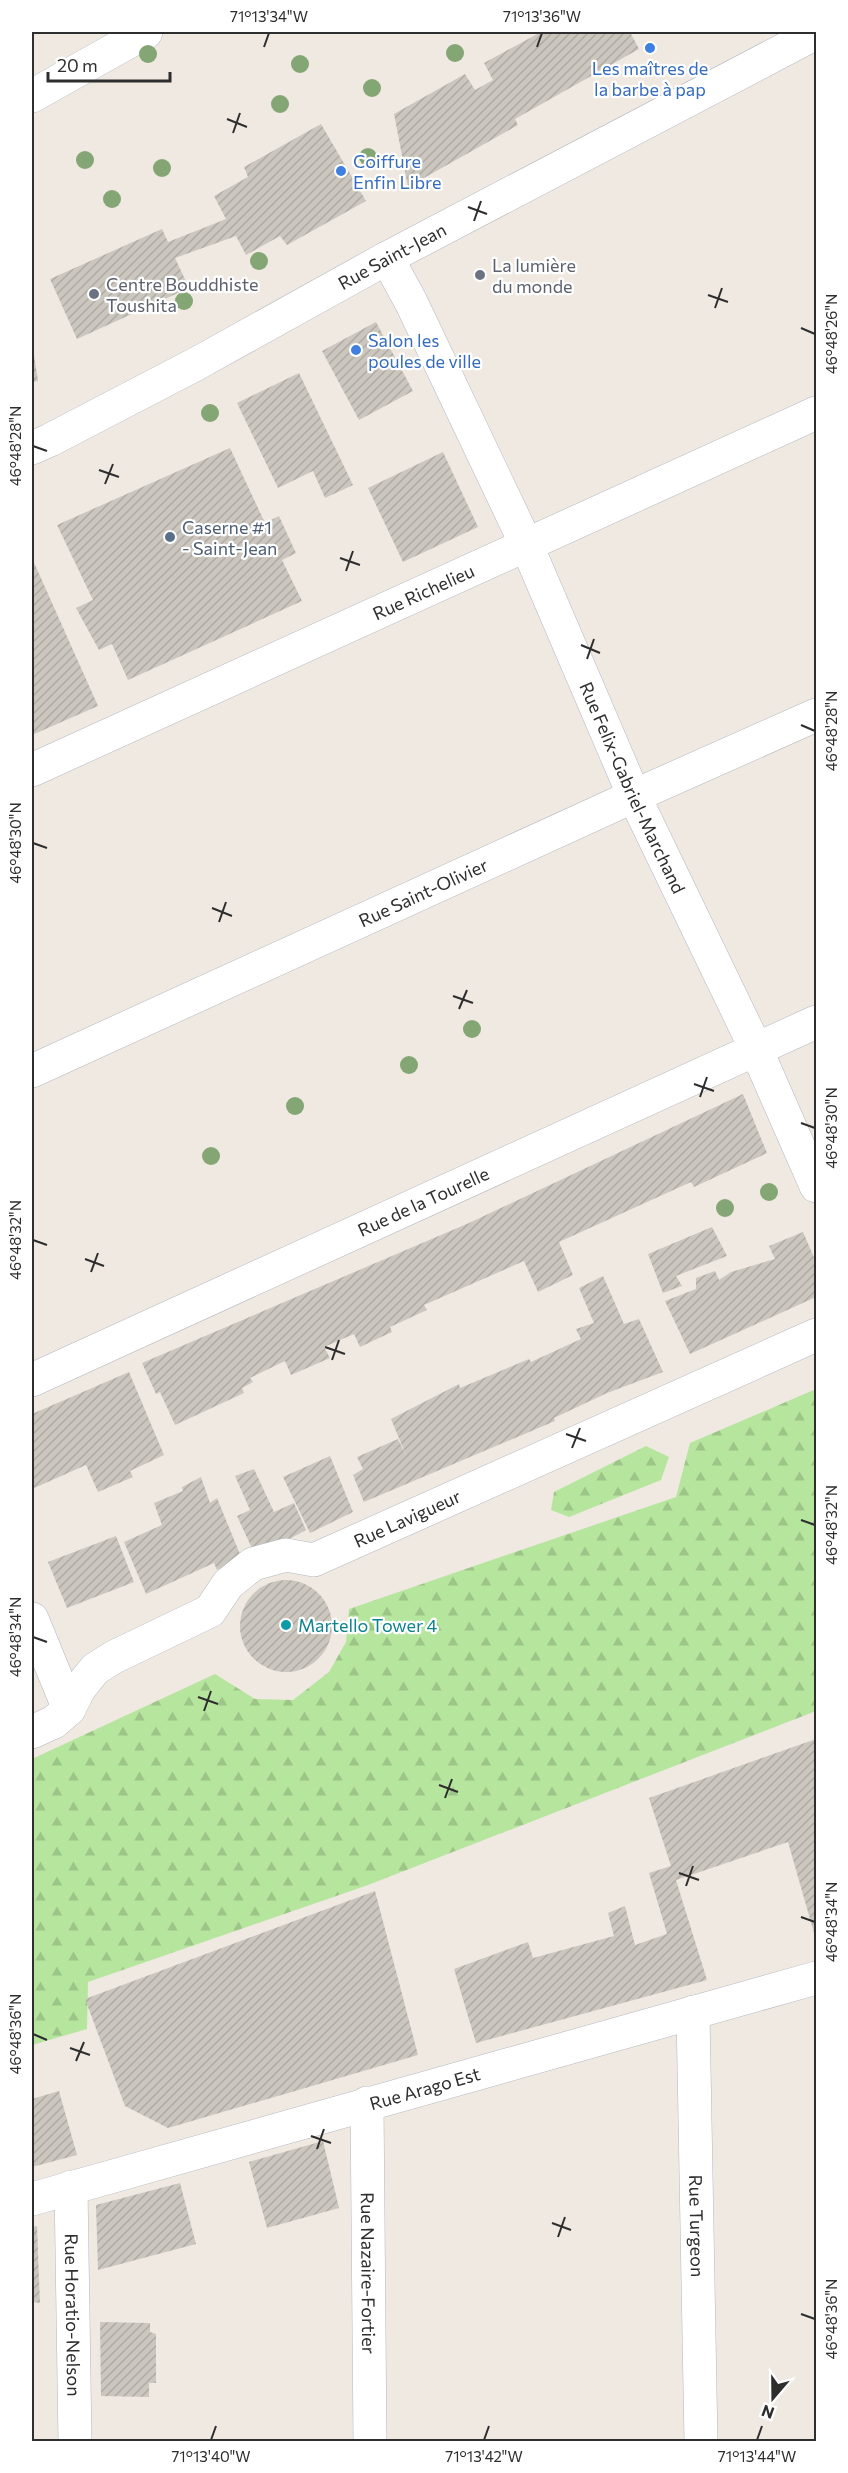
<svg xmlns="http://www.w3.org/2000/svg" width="848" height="2473" font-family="Commissioner,sans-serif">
	<defs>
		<pattern id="forest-firs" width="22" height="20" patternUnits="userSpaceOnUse" patternTransform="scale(1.5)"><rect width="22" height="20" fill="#b6e59e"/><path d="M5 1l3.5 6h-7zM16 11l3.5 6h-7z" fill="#9dc588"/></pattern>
		<pattern id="building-hatch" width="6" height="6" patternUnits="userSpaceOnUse" patternTransform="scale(1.5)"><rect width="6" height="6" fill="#cbc7bf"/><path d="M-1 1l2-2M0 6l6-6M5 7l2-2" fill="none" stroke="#afaba4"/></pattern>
	</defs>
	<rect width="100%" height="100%" fill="#efe9e1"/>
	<!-- forest -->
	<g fill="url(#forest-firs)">
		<path d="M816 1389V1711L368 1885 88 1982 87 2029 32 2045V1759L215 1674 255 1699 293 1700 329 1672 346 1642 349 1609 676 1497 690 1443Z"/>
		<path d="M646 1446 669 1457 661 1480 569 1517 551 1510 554 1492Z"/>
	</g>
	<!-- building -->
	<g fill="url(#building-hatch)">
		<path d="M541 32H630L639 49 515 119 518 125 408 187 394 114 465 74 475 90 493 80 484 63Z"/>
		<path d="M321 124 366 201 287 245 280 236 246 255 236 236 175 258 189 288 77 339 50 279 162 229 168 242 226 219 214 196 248 177 244 167Z"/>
		<path d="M376 322 413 391 359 420 322 351Z"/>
		<path d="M32 342 38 381 32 382Z"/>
		<path d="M299 373 353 485 325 498 313 471 278 488 237 403Z"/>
		<path d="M230 448 265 523 279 516 296 553 282 560 302 601 128 680 112 644 99 650 76 608 93 600 57 525Z"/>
		<path d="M443 452 478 527 403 562 368 488Z"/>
		<path d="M32 558 98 706 32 735Z"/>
		<path d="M743 1094 767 1153 694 1187 691 1182 559 1242 573 1275 538 1292 524 1261 424 1305 427 1310 390 1327 392 1332 360 1347 354 1334 324 1347 330 1358 291 1375 285 1361 250 1378 253 1382 242 1388 244 1393 175 1425 160 1392 156 1394 142 1363 469 1223Z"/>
		<path d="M712 1227 727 1256 676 1276 682 1286 663 1293 648 1254Z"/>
		<path d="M803 1232 816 1262V1297L690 1354 665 1301 696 1289V1278L715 1271 719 1280 731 1272 775 1259 769 1246Z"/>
		<path d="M603 1276 624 1324 639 1319 663 1372 607 1393 554 1418 555 1421 364 1502 353 1475 363 1469 357 1457 398 1439 406 1455 391 1419 459 1384 460 1388 529 1359 531 1362 581 1339 576 1329 594 1323 579 1288Z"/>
		<path d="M129 1372 164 1455 130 1471 133 1477 98 1492 86 1465 32 1489V1414Z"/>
		<path d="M330 1456 353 1512 310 1533 283 1477Z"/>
		<path d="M254 1469 274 1512 294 1503 306 1530 256 1557 237 1516 250 1510 235 1476Z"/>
		<path d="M201 1477 210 1503 217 1498 242 1559 217 1570 214 1563 146 1594 124 1542 162 1525 154 1503 183 1491 182 1487Z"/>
		<path d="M116 1536 134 1582 67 1608 48 1562Z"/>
		<circle cx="286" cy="1626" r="46"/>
		<path d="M816 1739V1940L788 1842 676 1880 707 1980 476 2043 454 1969 528 1942 533 1958 614 1936 608 1913 625 1906 635 1945 667 1934 649 1873 671 1866 649 1798Z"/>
		<path d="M375 1891 418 2055 168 2128 125 2106 85 1999Z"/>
		<path d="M59 2091 77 2155 32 2167V2099Z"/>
		<path d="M323 2141 339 2208 267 2228 249 2162Z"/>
		<path d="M180 2183 196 2244 98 2270 96 2205Z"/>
		<path d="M37 2226 40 2303 32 2302V2227Z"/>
		<path d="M100 2322 150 2323V2332L156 2334V2383H149V2397L101 2396Z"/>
	</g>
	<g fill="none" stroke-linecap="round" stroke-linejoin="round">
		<defs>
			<g id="minor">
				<path d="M32 96 146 32"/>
				<path id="s1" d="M387 258 411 302 527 546 634 796 756 1049 816 1186"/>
				<path id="s2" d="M32 770 816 413"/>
				<path id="s3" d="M32 1071 634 796 816 715"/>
				<path id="s4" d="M32 1380 816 1022"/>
				<path d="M32 1619 69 1709"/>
				<path id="s5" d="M32 1732 54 1722 69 1709 79 1689 95 1669 114 1657 210 1611 228 1584 253 1564 286 1555 314 1560 816 1335"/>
				<path id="s6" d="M693 2012 701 2442"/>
				<path id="s7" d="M367 2103 370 2442"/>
				<path id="s8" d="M71 2187 75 2442"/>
				<path id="s9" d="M32 2199 816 1978"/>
			</g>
			<g id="secondary">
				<path id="s10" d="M32 448 50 440 196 364 387 258 816 33"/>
			</g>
		</defs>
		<!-- minor casing -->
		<use href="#minor" stroke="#b4b7c1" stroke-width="34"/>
		<!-- secondary casing -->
		<use href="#secondary" stroke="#b4b7c1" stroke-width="34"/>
		<!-- minor -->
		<use href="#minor" stroke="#fff" stroke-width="33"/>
		<!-- secondary -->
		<use href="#secondary" stroke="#fff" stroke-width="33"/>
	</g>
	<!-- trees -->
	<g fill="#84a574">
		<circle cx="455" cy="53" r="9"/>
		<circle cx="148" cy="54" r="9"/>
		<circle cx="300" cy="64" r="9"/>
		<circle cx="372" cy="88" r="9"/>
		<circle cx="280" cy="104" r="9"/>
		<circle cx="368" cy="157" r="9"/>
		<circle cx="85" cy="160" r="9"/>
		<circle cx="162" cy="168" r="9"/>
		<circle cx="112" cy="199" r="9"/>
		<circle cx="259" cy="261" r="9"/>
		<circle cx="184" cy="301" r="9"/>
		<circle cx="210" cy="413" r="9"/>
		<circle cx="472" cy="1029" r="9"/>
		<circle cx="409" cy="1065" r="9"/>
		<circle cx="295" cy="1106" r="9"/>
		<circle cx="211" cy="1156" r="9"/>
		<circle cx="769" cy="1192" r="9"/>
		<circle cx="725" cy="1208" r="9"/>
	</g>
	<!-- ticks -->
	<path fill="none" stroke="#2e2e2e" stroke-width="2" d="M264 47 269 33M537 47 542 33M227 119 247 127M233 133 240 113M468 207 487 214M474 221 481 201M708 295 728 302M715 308 722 288M801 328 815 334M33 446 47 451M99 470 119 477M105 484 113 464M340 558 360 565M346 571 353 551M581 645 600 653M587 659 594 639M801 725 815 731M33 843 47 848M212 908 232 916M219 922 226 902M453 996 473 1003M459 1009 467 990M694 1084 714 1091M700 1097 707 1077M801 1123 815 1128M33 1240 47 1245M85 1259 104 1266M91 1272 98 1253M325 1347 345 1354M332 1360 339 1340M566 1434 586 1441M572 1448 580 1428M801 1520 815 1525M33 1637 47 1642M198 1697 218 1704M204 1711 211 1691M439 1785 458 1792M445 1798 452 1779M679 1873 699 1880M686 1886 693 1866M801 1917 815 1922M33 2034 47 2040M70 2048 90 2055M76 2061 84 2042M311 2136 331 2143M317 2149 324 2129M552 2223 571 2230M558 2237 565 2217M801 2314 815 2319M211 2440 216 2426M484 2440 489 2426M757 2440 762 2426"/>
	<!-- markers -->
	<g fill="#3f7fe0" stroke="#fff" stroke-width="2">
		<circle cx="650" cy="48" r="6"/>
		<circle cx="341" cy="171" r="6"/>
		<circle cx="356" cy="350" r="6"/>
	</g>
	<g fill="#6b7280" stroke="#fff" stroke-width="2">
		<circle cx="480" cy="275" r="6"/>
		<circle cx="94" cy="294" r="6"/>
	</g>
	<circle fill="#5c6f8a" stroke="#fff" stroke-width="2" cx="170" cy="537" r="6"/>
	<circle fill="#0f9aa8" stroke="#fff" stroke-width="2" cx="286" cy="1625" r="6"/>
	<g text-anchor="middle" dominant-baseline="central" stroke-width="4.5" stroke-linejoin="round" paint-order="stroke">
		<!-- shop labels -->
		<g font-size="18" fill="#366cbe" stroke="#fff" text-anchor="start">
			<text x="650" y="68" text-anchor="middle">Les maîtres de<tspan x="650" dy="21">la barbe à pap</tspan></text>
			<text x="353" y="161">Coiffure<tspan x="353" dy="21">Enfin Libre</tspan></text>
			<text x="368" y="340">Salon les<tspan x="368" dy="21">poules de ville</tspan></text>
		</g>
		<!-- street labels -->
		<g font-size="18" fill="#2e2e2e" stroke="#fff">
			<text stroke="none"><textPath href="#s10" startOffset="408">Rue Saint-Jean</textPath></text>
			<text stroke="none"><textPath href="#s2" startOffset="430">Rue Richelieu</textPath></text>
			<text stroke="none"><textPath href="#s1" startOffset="584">Rue Felix-Gabriel-Marchand</textPath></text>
			<text stroke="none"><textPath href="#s3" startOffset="430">Rue Saint-Olivier</textPath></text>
			<text stroke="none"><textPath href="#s4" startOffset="430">Rue de la Tourelle</textPath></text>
			<text stroke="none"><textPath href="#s5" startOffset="450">Rue Lavigueur</textPath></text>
			<text stroke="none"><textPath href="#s9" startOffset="408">Rue Arago Est</textPath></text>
			<text stroke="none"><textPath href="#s6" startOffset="214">Rue Turgeon</textPath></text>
			<text stroke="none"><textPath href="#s7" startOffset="170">Rue Nazaire-Fortier</textPath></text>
			<text stroke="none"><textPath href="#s8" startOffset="128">Rue Horatio-Nelson</textPath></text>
		</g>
		<!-- worship labels -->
		<g font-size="18" fill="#5b616d" stroke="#fff" text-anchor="start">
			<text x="492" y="265">La lumière<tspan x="492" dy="21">du monde</tspan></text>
			<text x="106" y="284">Centre Bouddhiste<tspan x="106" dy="21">Toushita</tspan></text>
		</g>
		<!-- service labels -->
		<g font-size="18" fill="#4e5e75" stroke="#fff" text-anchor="start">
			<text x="182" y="527">Caserne #1<tspan x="182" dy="21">- Saint-Jean</tspan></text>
		</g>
		<!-- culture labels -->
		<g font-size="18" fill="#0d838f" stroke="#fff" text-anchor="start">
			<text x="298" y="1625">Martello Tower 4</text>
		</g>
	</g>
	<!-- border -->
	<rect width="848" height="2473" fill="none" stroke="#ffffff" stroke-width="66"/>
	<!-- north arrow -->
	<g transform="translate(773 2398) rotate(200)" stroke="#ffffff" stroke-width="4.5" paint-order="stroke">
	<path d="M0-4.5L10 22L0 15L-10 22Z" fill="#2e2e2e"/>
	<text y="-9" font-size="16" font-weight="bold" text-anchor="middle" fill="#2e2e2e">N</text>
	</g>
	<!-- scale -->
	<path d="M48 72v9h122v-9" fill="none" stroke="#2e2e2e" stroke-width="3"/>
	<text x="57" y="72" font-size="18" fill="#2e2e2e" stroke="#ffffff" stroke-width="4.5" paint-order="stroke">20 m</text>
	<rect x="33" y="33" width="782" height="2407" fill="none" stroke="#2e2e2e" stroke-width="2"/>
	<g font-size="15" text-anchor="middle" fill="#2e2e2e">
		<text x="269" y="22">71°13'34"W</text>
		<text x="542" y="22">71°13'36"W</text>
		<text transform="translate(832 334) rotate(-90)" y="5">46°48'26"N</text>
		<text transform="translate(16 446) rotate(-90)" y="5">46°48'28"N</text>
		<text transform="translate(832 731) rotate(-90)" y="5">46°48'28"N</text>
		<text transform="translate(16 843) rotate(-90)" y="5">46°48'30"N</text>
		<text transform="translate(832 1128) rotate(-90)" y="5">46°48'30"N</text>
		<text transform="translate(16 1240) rotate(-90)" y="5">46°48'32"N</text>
		<text transform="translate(832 1525) rotate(-90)" y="5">46°48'32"N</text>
		<text transform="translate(16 1637) rotate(-90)" y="5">46°48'34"N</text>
		<text transform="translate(832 1922) rotate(-90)" y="5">46°48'34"N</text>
		<text transform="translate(16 2034) rotate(-90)" y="5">46°48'36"N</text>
		<text transform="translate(832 2319) rotate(-90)" y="5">46°48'36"N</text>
		<text x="211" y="2462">71°13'40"W</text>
		<text x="484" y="2462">71°13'42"W</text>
		<text x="757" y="2462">71°13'44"W</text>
	</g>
</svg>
